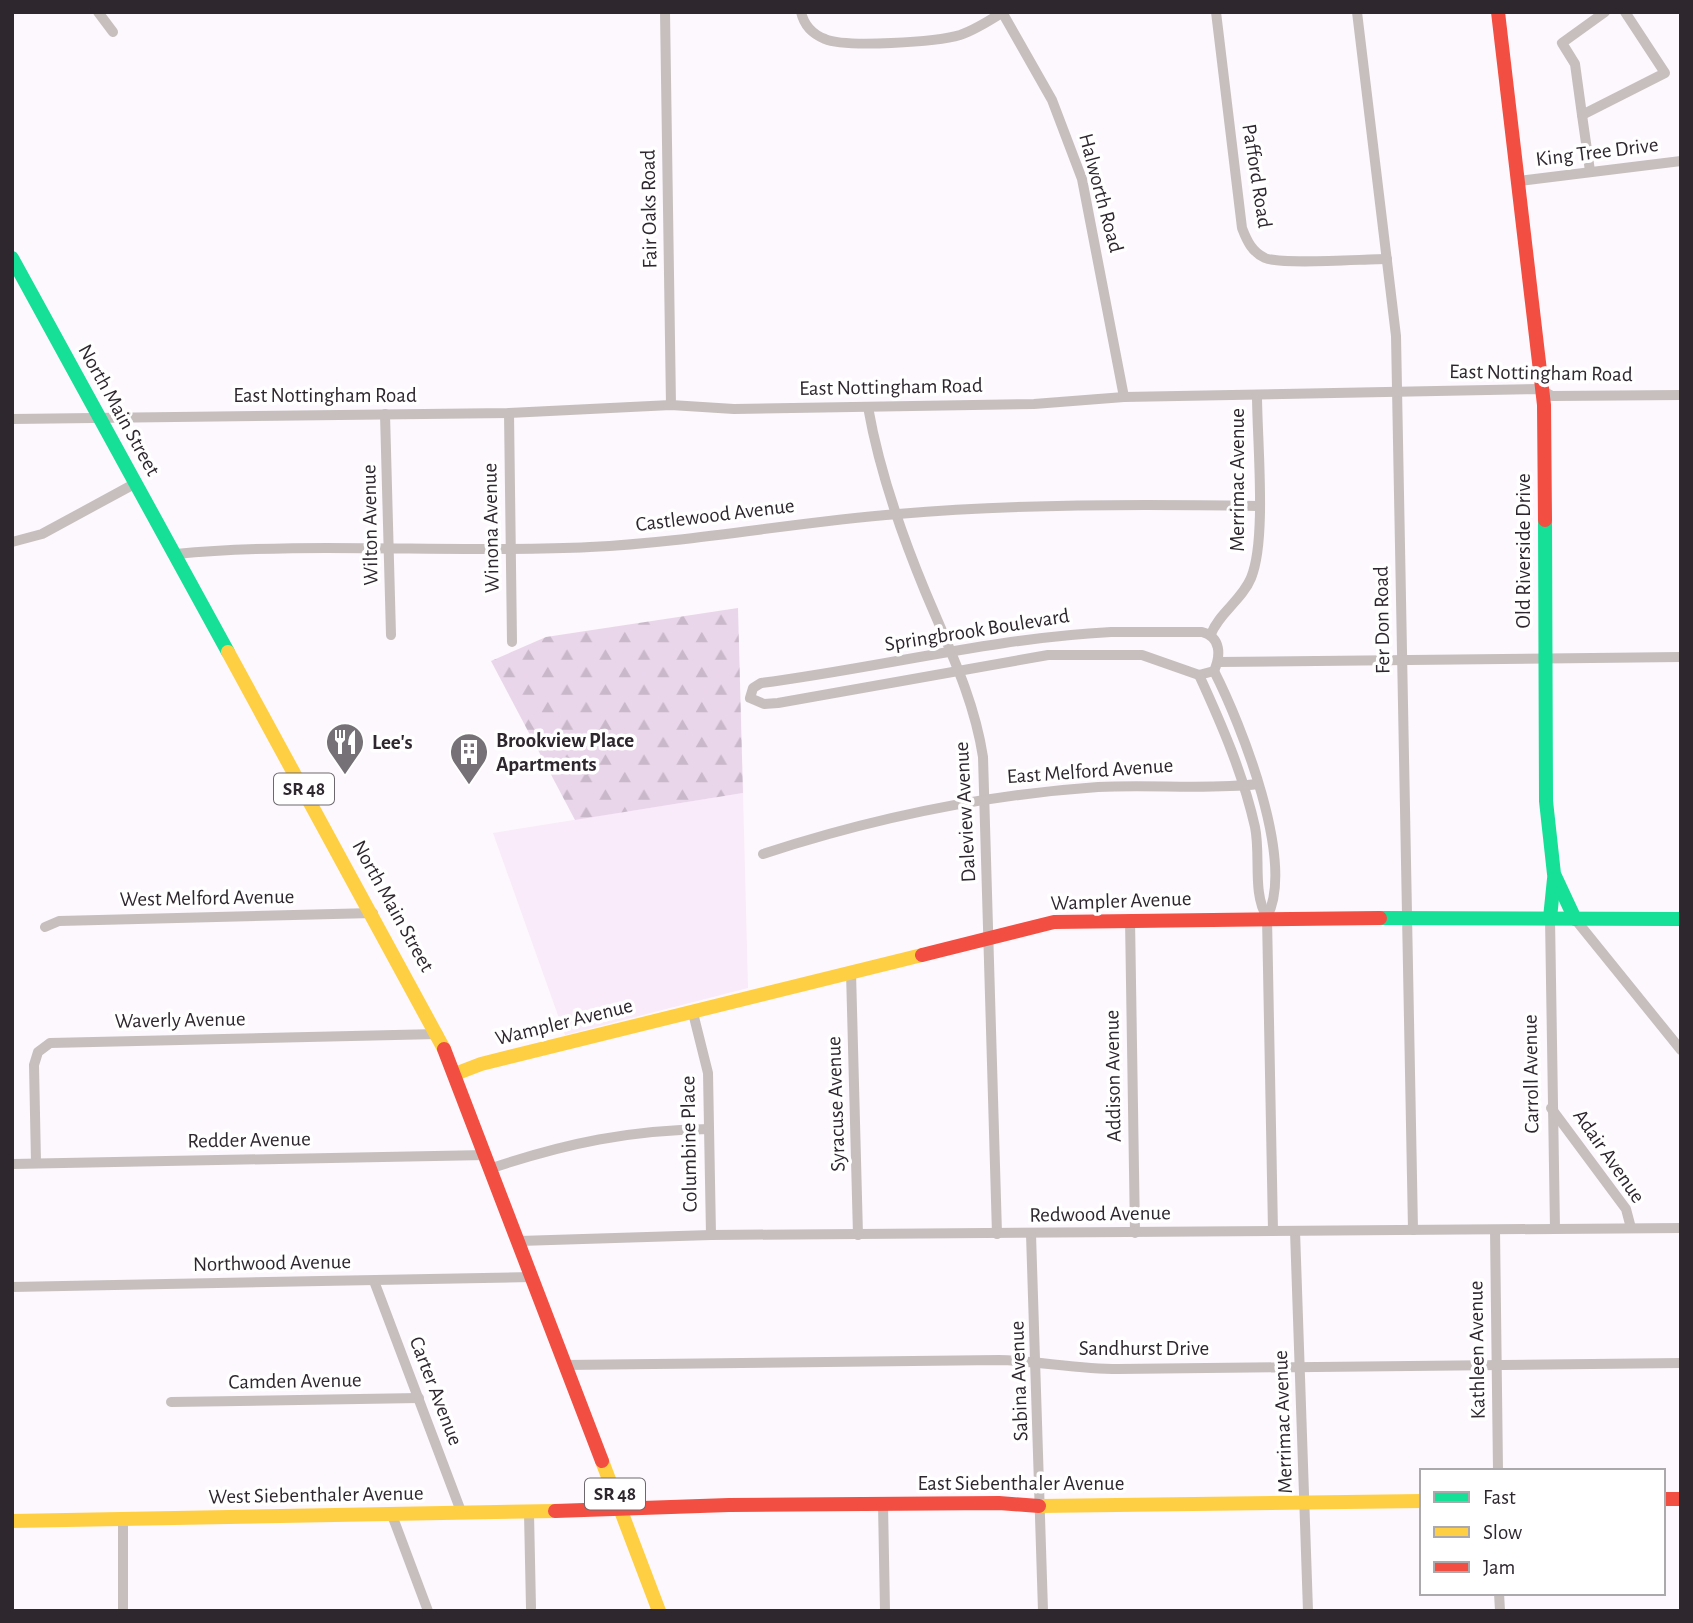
<svg xmlns="http://www.w3.org/2000/svg" width="1693" height="1623" font-family="'Alegreya Sans',sans-serif">
	<defs>
		<pattern id="forest-firs" width="22" height="20" patternUnits="userSpaceOnUse" patternTransform="scale(1.75)"><rect width="22" height="20" fill="#ead6ea"/><path d="M5 1l3.5 6h-7zM16 11l3.5 6h-7z" fill="#c9b8c9"/></pattern>
	</defs>
	<rect width="100%" height="100%" fill="#fdf8fd"/>
	<!-- green -->
	<path fill="#f9ebf9" d="M743 793 748 988 565 1035 493 833Z"/>
	<!-- forest -->
	<path fill="url(#forest-firs)" d="M738 608 743 793 575 820 491 661 546 637Z"/>
	<g fill="none" stroke-linecap="round" stroke-linejoin="round">
		<!-- street -->
		<g stroke="#c6bfbe" stroke-width="10">
			<path d="M98 12 113 32"/>
			<path d="M665 12 671 405"/>
			<path d="M801 12C804 25 812 34 825 39 845 48 937 42 960 35 975 30 989 21 1003 12"/>
			<path d="M1002 12 1052 100 1082 179 1124 397"/>
			<path d="M1216 12 1242 228C1247 241 1252 252 1265 258 1282 265 1364 259 1387 259"/>
			<path d="M1357 12 1396 336 1413 1230"/>
			<path d="M1605 12 1562 43 1575 64 1582 115 1665 73 1625 12"/>
			<path d="M1582 115 1590 171"/>
			<path d="M1519 181 1681 161"/>
			<path d="M868 407C879 470 901 533 925 591 948 646 974 698 983 757L997 1234"/>
			<path d="M509 413 512 642"/>
			<path d="M385 414 391 635"/>
			<path d="M12 419 509 413 671 405 734 409 1034 404 1124 397 1540 389 1552 396 1681 395"/>
			<path d="M12 542 42 534 136 483"/>
			<path d="M176 554C313 541 452 554 590 547 693 542 795 522 898 514 1018 504 1138 504 1258 506"/>
			<path d="M1111 632H1202C1221 637 1221 655 1214 671L1199 675 1142 655H1048L778 703 764 704 750 698 753 688 761 683C878 668 993 638 1111 632Z"/>
			<path d="M1211 634C1219 613 1242 600 1251 578 1267 540 1257 440 1257 395"/>
			<path d="M1218 662 1681 657"/>
			<path d="M1214 671C1241 724 1296 862 1267 917L1273 1231"/>
			<path d="M1199 675C1222 725 1243 774 1255 827 1261 856 1252 893 1267 917"/>
			<path d="M763 854C873 818 982 795 1098 787 1151 784 1206 790 1258 784"/>
			<path d="M1550 918 1555 1229"/>
			<path d="M1130 919 1135 1233"/>
			<path d="M1575 919 1681 1050"/>
			<path d="M45 927 59 921 373 913"/>
			<path d="M851 972 858 1235"/>
			<path d="M693 1013 708 1073 711 1235"/>
			<path d="M1551 1108 1626 1209 1631 1228"/>
			<path d="M36 1163 34 1065 38 1052 50 1043 438 1034"/>
			<path d="M12 1164 486 1155"/>
			<path d="M492 1168C567 1143 630 1130 709 1129"/>
			<path d="M1495 1230 1498 1471"/>
			<path d="M1295 1231 1308 1611"/>
			<path d="M1031 1234 1043 1611"/>
			<path d="M519 1241 711 1235 1681 1228"/>
			<path d="M374 1281 462 1514"/>
			<path d="M12 1287 532 1277"/>
			<path d="M565 1365 999 1360C1039 1361 1077 1369 1118 1369L1681 1363"/>
			<path d="M171 1402 419 1398"/>
			<path d="M883 1504 885 1611"/>
			<path d="M529 1513 531 1608"/>
			<path d="M392 1515 428 1611"/>
			<path d="M1499 1593 1500 1611"/>
			<path d="M123 1611V1519"/>
		</g>
		<!-- fast -->
		<g stroke="#16e098" stroke-width="14">
			<path d="M12 258 228 652"/>
			<path d="M1545 520 1546 801 1554 874 1575 919"/>
			<path d="M1380 918 1681 919"/>
			<path d="M1550 918 1554 879"/>
		</g>
		<!-- slow -->
		<g stroke="#ffcf43" stroke-width="14">
			<path d="M228 652 444 1049"/>
			<path d="M455 1074 481 1064 922 955"/>
			<path d="M602 1461 659 1611"/>
			<path d="M1039 1506 1422 1501"/>
			<path d="M12 1521 555 1511"/>
		</g>
		<!-- jam -->
		<g stroke="#f24e42" stroke-width="14">
			<path d="M1498 12 1544 405 1545 520"/>
			<path d="M922 955 1054 922 1380 918"/>
			<path d="M444 1049 602 1461"/>
			<path d="M1663 1499H1681"/>
			<path d="M555 1511 729 1505 999 1503 1039 1506"/>
		</g>
	</g>
	<!-- icons -->
	<defs>
		<symbol id="restaurant-pin" viewBox="-11 -11 22 30"><path d="M0 17L-7.5 6A9.5 9.5 0 1 1 7.5 6Z" fill="#767176" stroke="#fff"/><path d="M-5-6h1v4h1v-4h1v4h1v-4h1v5L-1.5 .5V6h-2V.5L-5-1ZM5-6V6H3V1.5H1.5Q1.5-4 5-6Z" fill="#fff"/></symbol>
		<symbol id="building-pin" viewBox="-11 -11 22 30"><path d="M0 17L-7.5 6A9.5 9.5 0 1 1 7.5 6Z" fill="#767176" stroke="#fff"/><path d="M-4-6H4V6H1V3H-1V6H-4ZM-2.5-4.3h1.7v1.8h-1.7ZM.8-4.3h1.7v1.8H.8ZM-2.5-1h1.7V.8h-1.7ZM.8-1h1.7V.8H.8Z" fill="#fff"/></symbol>
	</defs>
	<g fill-rule="evenodd">
		<use href="#restaurant-pin" x="323" y="720" width="44" height="60"/>
		<use href="#building-pin" x="447" y="730" width="44" height="60"/>
	</g>
	<g text-anchor="middle" dominant-baseline="central" stroke-width="7" stroke-linejoin="round" paint-order="stroke">
		<!-- shield labels -->
		<g fill="#fff" stroke="#6d686d" stroke-width="2">
			<rect x="274" y="773.5" width="60" height="31" rx="5"/>
			<rect x="585" y="1478.5" width="60" height="31" rx="5"/>
		</g>
		<g font-size="19" font-weight="bold" fill="#2e282e">
			<text x="304" y="789">SR 48</text>
			<text x="615" y="1494">SR 48</text>
		</g>
		<!-- street labels -->
		<g font-size="21" fill="#2e282e" stroke="#fff">
			<text transform="translate(1597 152) rotate(-7)">King Tree Drive</text>
			<text transform="translate(1257 176) rotate(81)">Pafford Road</text>
			<text transform="translate(1101 193) rotate(75)">Halworth Road</text>
			<text transform="translate(649 209) rotate(-91)">Fair Oaks Road</text>
			<text transform="translate(1541 373) rotate(1)">East Nottingham Road</text>
			<text transform="translate(891 387) rotate(-1)">East Nottingham Road</text>
			<text x="325" y="395">East Nottingham Road</text>
			<text transform="translate(119 410) rotate(61)">North Main Street</text>
			<text transform="translate(1237 480) rotate(-90)">Merrimac Avenue</text>
			<text transform="translate(715 515) rotate(-7)">Castlewood Avenue</text>
			<text transform="translate(370 525) rotate(-91)">Wilton Avenue</text>
			<text transform="translate(491 528) rotate(-91)">Winona Avenue</text>
			<text transform="translate(1523 551) rotate(-90)">Old Riverside Drive</text>
			<text transform="translate(1382 620) rotate(-91)">Fer Don Road</text>
			<text transform="translate(977 630) rotate(-9)">Springbrook Boulevard</text>
			<text transform="translate(1090 771) rotate(-4)">East Melford Avenue</text>
			<text transform="translate(965 812) rotate(-93)">Daleview Avenue</text>
			<text transform="translate(207 898) rotate(-1)">West Melford Avenue</text>
			<text transform="translate(1121 901) rotate(-2)">Wampler Avenue</text>
			<text transform="translate(393 906) rotate(61)">North Main Street</text>
			<text transform="translate(180 1020) rotate(-1)">Waverly Avenue</text>
			<text transform="translate(564 1022) rotate(-14)">Wampler Avenue</text>
			<text transform="translate(1531 1074) rotate(-91)">Carroll Avenue</text>
			<text transform="translate(1113 1076) rotate(-91)">Addison Avenue</text>
			<text transform="translate(836 1104) rotate(-92)">Syracuse Avenue</text>
			<text transform="translate(249 1140) rotate(-1)">Redder Avenue</text>
			<text transform="translate(689 1144) rotate(-91)">Columbine Place</text>
			<text transform="translate(1609 1156) rotate(55)">Adair Avenue</text>
			<text transform="translate(1100 1214) rotate(-1)">Redwood Avenue</text>
			<text transform="translate(272 1263) rotate(-1)">Northwood Avenue</text>
			<text x="1144" y="1348">Sandhurst Drive</text>
			<text transform="translate(1477 1350) rotate(-91)">Kathleen Avenue</text>
			<text transform="translate(295 1381) rotate(-1)">Camden Avenue</text>
			<text transform="translate(1019 1381) rotate(-92)">Sabina Avenue</text>
			<text transform="translate(436 1391) rotate(69)">Carter Avenue</text>
			<text transform="translate(1283 1422) rotate(-92)">Merrimac Avenue</text>
			<text x="1021" y="1483">East Siebenthaler Avenue</text>
			<text transform="translate(316 1495) rotate(-1)">West Siebenthaler Avenue</text>
		</g>
		<!-- poi labels -->
		<g font-size="21" font-weight="bold" fill="#2e282e" stroke="#fff" text-anchor="start">
			<text x="496" y="740">Brookview Place<tspan x="496" dy="24">Apartments</tspan></text>
			<text x="372" y="742">Lee's</text>
		</g>
	</g>
	<!-- border -->
	<rect width="1693" height="1623" fill="none" stroke="#2e282e" stroke-width="28"/>
	<!-- legend -->
	<rect x="1420" y="1469" width="245" height="126" fill="#ffffff" stroke="#aba9ab" stroke-width="2"/>
	<rect x="1434" y="1492" width="35" height="10" fill="#16e098" stroke="#aba9ab" stroke-width="2"/>
	<text x="1483" y="1504" font-size="21" fill="#2e282e">Fast</text>
	<rect x="1434" y="1527" width="35" height="10" fill="#ffcf43" stroke="#aba9ab" stroke-width="2"/>
	<text x="1483" y="1539" font-size="21" fill="#2e282e">Slow</text>
	<rect x="1434" y="1562" width="35" height="10" fill="#f24e42" stroke="#aba9ab" stroke-width="2"/>
	<text x="1483" y="1574" font-size="21" fill="#2e282e">Jam</text>
</svg>
